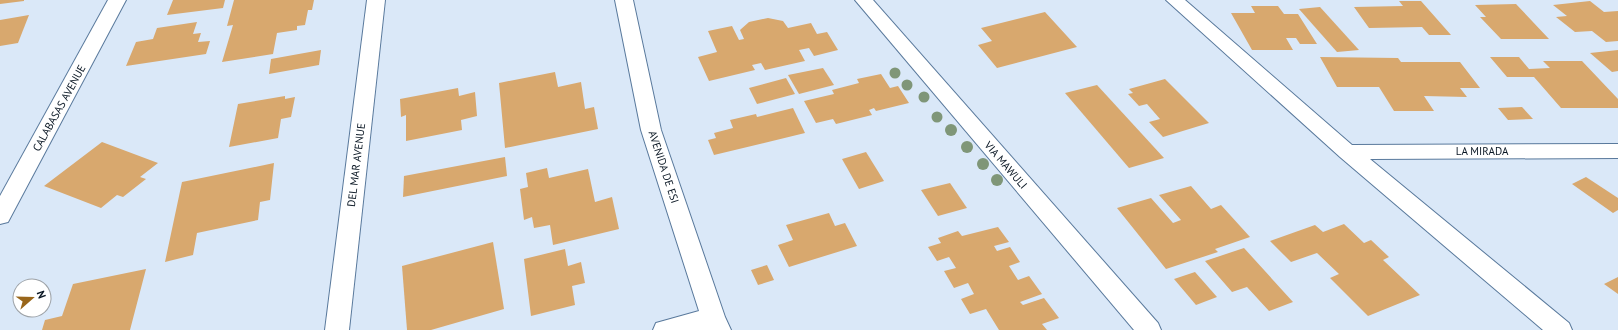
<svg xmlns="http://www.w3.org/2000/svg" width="1618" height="330" font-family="'PT Sans',sans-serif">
	<rect width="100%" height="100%" fill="#dae8f8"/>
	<!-- building -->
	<g fill="#d8a86e">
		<path d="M0 0H24V1L0 4Z"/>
		<path d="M173 0H225L223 8 167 15Z"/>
		<path d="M234 0H314L312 10H308L305 25 297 26V30L277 33 273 54 222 62 233 25 227 26Z"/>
		<path d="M1399 1H1421L1451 35H1429L1422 27 1369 28 1354 7 1403 6Z"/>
		<path d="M1590 1 1604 12 1618 11V41L1606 42 1592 31 1575 32 1556 17 1567 16 1553 5Z"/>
		<path d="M1516 4 1549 39H1501L1480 17H1486L1475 5Z"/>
		<path d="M1251 6H1278L1284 14H1298L1317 44H1300L1296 38H1286L1293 50H1252L1231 13H1255Z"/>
		<path d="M1320 7 1359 50 1337 52 1299 9Z"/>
		<path d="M1045 12 1077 47 997 68 978 45 992 41 981 28Z"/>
		<path d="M29 15 18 43 0 46V20Z"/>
		<path d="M768 18 783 21 788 28 811 23 817 34 827 32 838 50 814 56 809 48 799 50 805 61 765 70 761 63 752 65 755 70 709 81 698 57 717 52 708 31 732 26 739 40 744 39 740 30 749 22Z"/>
		<path d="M197 22 193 34 201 33 198 42 210 41 206 54 126 66 136 42 153 39 157 28Z"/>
		<path d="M321 50 319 65 269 74 271 59Z"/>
		<path d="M1618 50V71L1612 72 1590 53Z"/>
		<path d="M1320 57 1398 58 1401 62H1460L1480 88H1460L1467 97 1424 96 1434 111H1394L1379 87H1337Z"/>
		<path d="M1490 57H1519L1529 69 1550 68 1543 61H1582L1618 99V108H1561L1534 77H1507Z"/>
		<path d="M823 68 834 85 799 94 788 75Z"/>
		<path d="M555 72 558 87 581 82 585 109 594 107 598 129 505 148 499 83Z"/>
		<path d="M881 74 890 88 898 86 909 103 876 111 874 108 869 110 872 115 836 124 833 119 816 123 804 101 834 94 832 90 859 83 857 79Z"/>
		<path d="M786 78 795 94 757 104 749 88Z"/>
		<path d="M1165 79 1209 123 1163 137 1149 122 1160 119 1147 104 1139 106 1128 94 1133 93 1129 89Z"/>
		<path d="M1097 85 1164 158 1129 168 1065 93Z"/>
		<path d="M458 88 459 96 475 92 477 116 461 120 462 130 406 141V115L401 117 400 99Z"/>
		<path d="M285 96V99L295 97 291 117 281 119 278 138 229 147 238 104Z"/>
		<path d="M1522 107 1533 119 1508 120 1498 108Z"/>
		<path d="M793 108 805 133 714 155 708 140 716 138 714 133 733 128 730 120 756 114 757 117Z"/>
		<path d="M102 142 158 163 140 177 146 179 123 197 117 195 101 208 44 186Z"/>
		<path d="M866 152 884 181 859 189 842 159Z"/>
		<path d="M505 157 507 176 403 197 404 176Z"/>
		<path d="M274 163 270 200 260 202 258 220 197 233 193 255 165 262 182 182Z"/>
		<path d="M547 168 549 178 588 169 595 202 612 197 619 229 553 245 550 225 534 228 532 217 524 220 520 189 528 187 526 173Z"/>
		<path d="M1586 177 1618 198V210L1613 213 1572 184Z"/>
		<path d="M950 183 967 208 938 216 921 190Z"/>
		<path d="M1191 186 1211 209 1221 205 1250 237 1215 249 1218 252 1166 269 1117 208 1151 198 1173 223 1181 220 1159 195Z"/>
		<path d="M829 213 835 226 845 223 857 246 789 267 778 245 793 240 786 225Z"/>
		<path d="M1344 224 1364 243 1371 240 1389 257 1383 260 1420 295 1368 316 1330 278 1339 274 1317 253 1291 262 1270 241 1315 225 1323 232Z"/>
		<path d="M998 227 1009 242 994 246 997 251 1010 247 1020 262 1009 266 1018 280 1029 276 1042 294 1020 302 1023 305 1044 298 1059 318 1042 324 1047 330H999L986 309 970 314 961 299 974 294 968 283 954 288 944 271 956 268 949 257 937 261 928 247 941 243 938 238 958 231 962 236Z"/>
		<path d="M493 242 504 309 431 330H407L402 266Z"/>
		<path d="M1244 248 1293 302 1269 311 1247 287 1232 292 1205 261Z"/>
		<path d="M565 249 568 266 581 262 585 283 572 286 575 305 531 316 524 259Z"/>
		<path d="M767 265 774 280 758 285 751 270Z"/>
		<path d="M146 269 130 330H42L45 320 62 316 73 284Z"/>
		<path d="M1195 272 1217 297 1196 305 1174 279Z"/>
		<path d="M1618 277V294L1604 284Z"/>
	</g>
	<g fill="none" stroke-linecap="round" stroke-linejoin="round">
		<defs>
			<g id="street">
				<path d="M108 0H126L8 222 0 224V196Z"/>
				<path d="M367 0H385L349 330H325Z"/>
				<path d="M615 0H633L661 130 725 317 731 330H653L656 323 699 311 641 130Z"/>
				<path d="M855 0H873L1158 323 1161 330H1134Z"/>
				<path d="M1166 0H1185L1352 145 1618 144V158L1370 159 1569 323 1572 330H1543L1340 157Z"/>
			</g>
		</defs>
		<!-- street casing -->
		<use href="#street" stroke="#59799c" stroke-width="2"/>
		<!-- street -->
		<use href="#street" fill="#fff" fill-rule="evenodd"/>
	</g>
	<!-- trees -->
	<g fill="#7f9678">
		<circle cx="895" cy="73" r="5.5"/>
		<circle cx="907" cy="85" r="5.5"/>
		<circle cx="924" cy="97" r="5.5"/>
		<circle cx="937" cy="117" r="5.5"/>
		<circle cx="951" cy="130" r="6"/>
		<circle cx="967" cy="147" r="6"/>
		<circle cx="983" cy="164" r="6"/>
		<circle cx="997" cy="180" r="6"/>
	</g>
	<g text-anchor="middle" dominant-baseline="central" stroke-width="4" stroke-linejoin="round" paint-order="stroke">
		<!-- street labels -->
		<g font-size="11" fill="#091623" stroke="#fff">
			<text transform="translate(59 108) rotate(-61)">CALABASAS AVENUE</text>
			<text x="1482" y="151">LA MIRADA</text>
			<text transform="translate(356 165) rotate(-83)">DEL MAR AVENUE</text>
			<text transform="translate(1006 165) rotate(49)">VIA MAWULI</text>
			<text transform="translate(664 167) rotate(72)">AVENIDA DE ESI</text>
		</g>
	</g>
	<!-- north arrow -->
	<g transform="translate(32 298) rotate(70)"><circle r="19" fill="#ffffff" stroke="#9da2a7"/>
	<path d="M0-3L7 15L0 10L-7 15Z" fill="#99661b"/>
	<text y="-6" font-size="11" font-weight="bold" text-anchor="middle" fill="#091623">N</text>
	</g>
</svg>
